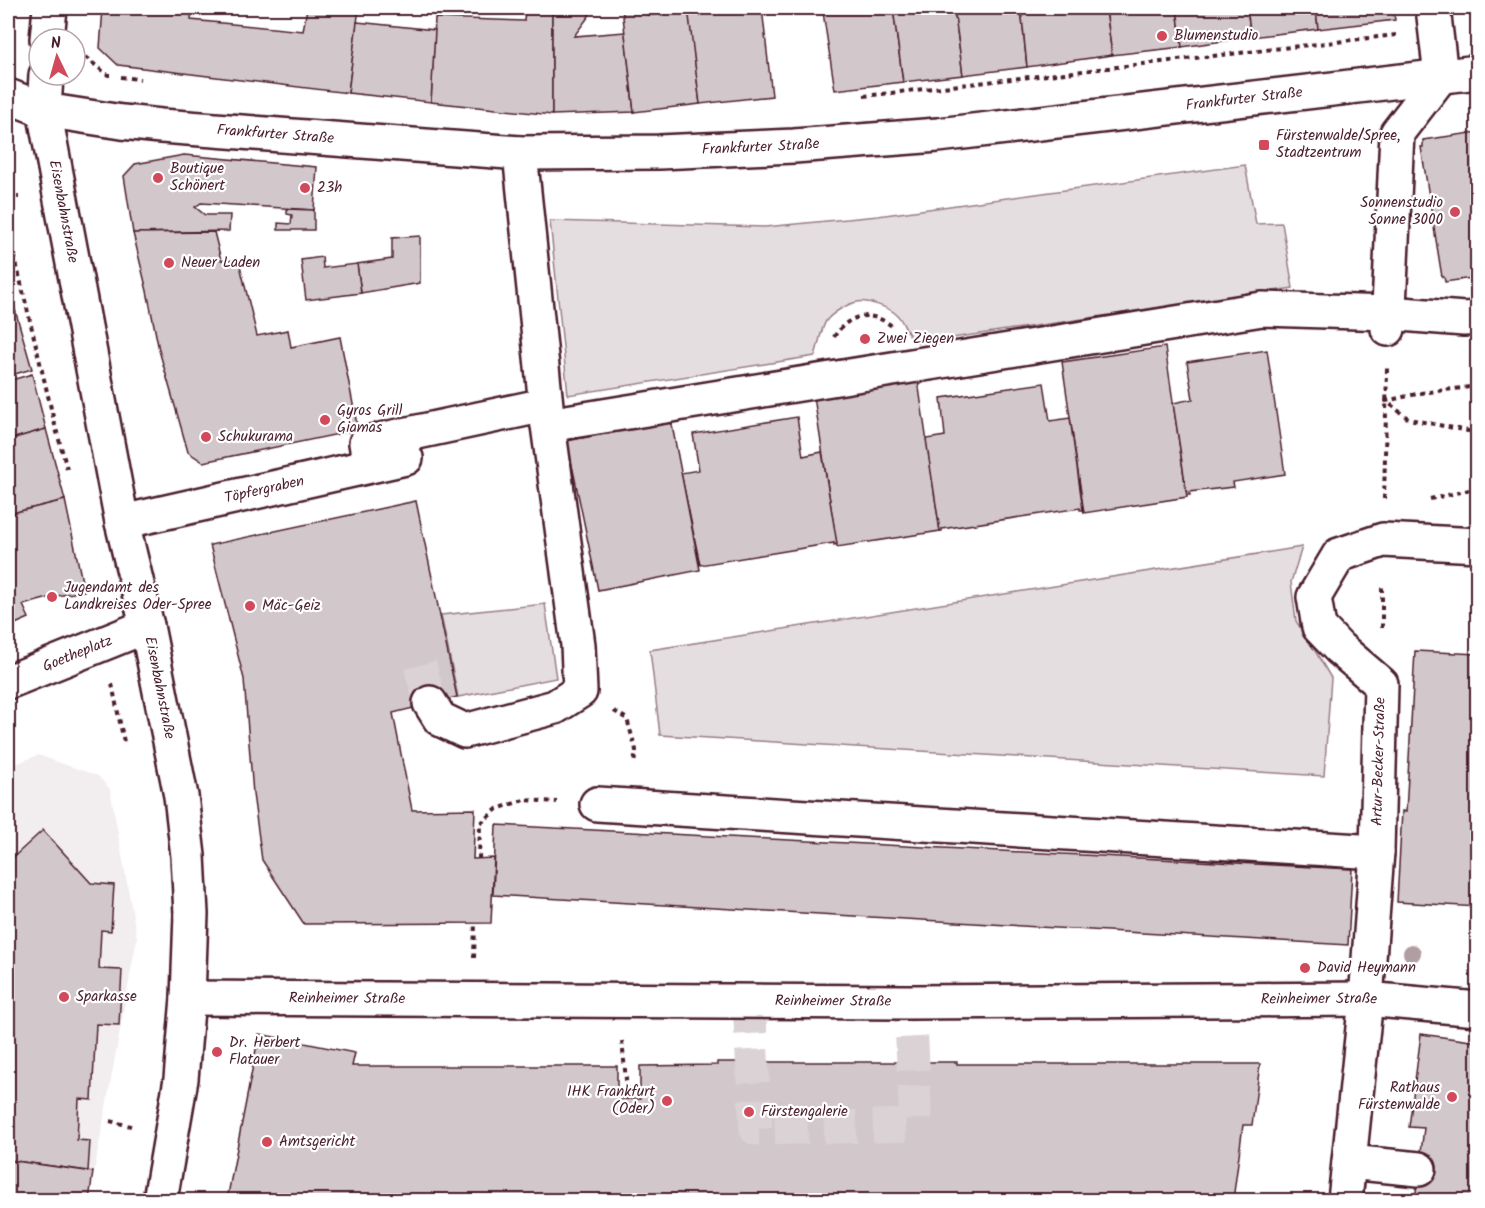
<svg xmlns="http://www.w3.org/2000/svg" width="1485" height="1208" font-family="Kalam,sans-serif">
	<rect width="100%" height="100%" fill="#fff"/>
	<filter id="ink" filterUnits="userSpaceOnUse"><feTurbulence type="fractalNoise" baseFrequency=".0167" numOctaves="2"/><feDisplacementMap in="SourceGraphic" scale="12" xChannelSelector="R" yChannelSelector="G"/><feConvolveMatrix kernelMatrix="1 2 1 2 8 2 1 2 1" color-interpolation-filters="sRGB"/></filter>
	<g filter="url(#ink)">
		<!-- built -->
		<path fill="#f2eeef" d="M38 755 98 776 110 789 137 938 94 1172 8 1159V767Z"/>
		<!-- green -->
		<g fill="#e5dee0" stroke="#987e86" stroke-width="1.5">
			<path d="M1245 165 1256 224 1282 223 1293 288 918 343C915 340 910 337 908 333 904 327 902 319 896 314 888 307 867 300 857 302 847 304 832 313 826 321 821 329 818 347 815 356L568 395 550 221 765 227 878 216Z"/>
			<path d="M1302 547 1291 582 1296 621 1317 654 1331 678 1324 776 660 735 650 650Z"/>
			<path d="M545 604 556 678 458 697 441 615Z"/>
		</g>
		<!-- building -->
		<g fill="#d2c7cb" stroke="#4a1f2b" stroke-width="1.5">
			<path d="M103 8H192L191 20 303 31 307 8H359L348 93 118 65 100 48Z"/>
			<path d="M525 8H552V115L431 102 435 18 524 21Z"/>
			<path d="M552 8H589V16L574 36 625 32 634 112 552 115Z"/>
			<path d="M622 8H646L647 15 689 12 700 104 634 112Z"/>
			<path d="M688 8H762L772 96 700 104Z"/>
			<path d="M862 8H893L903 82 835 90 823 12Z"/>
			<path d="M893 8H954L963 75 903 82Z"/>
			<path d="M954 8H1021L1027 67 963 75Z"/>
			<path d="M1021 8H1106L1112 55 1027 67Z"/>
			<path d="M1106 8H1177L1182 47 1112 55Z"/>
			<path d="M1177 8H1247L1251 37 1182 47Z"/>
			<path d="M1247 8H1316L1318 29 1251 37Z"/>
			<path d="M1316 8H1393L1395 20 1318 29Z"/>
			<path d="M357 22 435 30 431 102 348 93Z"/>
			<path d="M1478 132V277L1445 282 1444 277H1442L1421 147H1423V140Z"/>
			<path d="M184 155 317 167 314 210 201 203 195 207 205 215H230L229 231 133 233 124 176 135 164Z"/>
			<path d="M287 209 314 210V230H278V223L291 224 292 215 287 214Z"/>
			<path d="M214 232 221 260 239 261 257 336 288 330 291 347 340 337 358 430 203 462 188 452 159 350 147 291 133 233Z"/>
			<path d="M420 236V283L361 293 357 264 392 259V238Z"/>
			<path d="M322 257 323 268 357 264 361 293 306 300 301 260Z"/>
			<path d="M14 306 32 369 8 376V307Z"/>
			<path d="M1165 347 1187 497 1084 513 1062 362Z"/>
			<path d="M1267 350 1285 474 1233 482 1234 487 1189 492 1190 495H1187L1173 403 1193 399 1187 362Z"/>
			<path d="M32 374 46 429 8 440V381Z"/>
			<path d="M918 381 940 531 837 547 814 397Z"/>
			<path d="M1044 383 1050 421 1070 418 1083 510H1080V508L942 529V531H940L926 439 945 436 941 398Z"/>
			<path d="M797 417 803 456 822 452 837 544 834 545V543L700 565 681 473 699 470 693 434Z"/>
			<path d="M671 420 700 570 598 590 567 441Z"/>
			<path d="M46 429 65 500 8 514V440Z"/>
			<path d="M65 500 84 591 52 597 23 605 29 618 8 627V514Z"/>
			<path d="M416 501 457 697 393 713 412 810 475 809 473 859 494 858 491 923 304 924 262 860 253 794 244 679 210 545Z"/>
			<path d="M1415 651 1478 654V907L1397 902 1402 811 1406 812Z"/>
			<path d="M496 825 1352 869 1348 945 493 895Z"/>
			<path d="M43 830 91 883 114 885 111 931 101 930 99 969 122 970 119 1025 96 1024 92 1100 79 1099 77 1140 90 1141 88 1171 8 1160V862Z"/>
			<path d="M259 1034 355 1053 352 1066H617V1099H640V1066L717 1065V1062H957V1064H1260L1252 1125H1243L1233 1200H227Z"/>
			<path d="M1421 1034 1478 1042V1200H1415L1424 1128 1409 1127Z"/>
			<path d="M8 1160 93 1172 89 1200H8Z"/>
		</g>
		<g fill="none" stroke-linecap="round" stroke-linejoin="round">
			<!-- minor-tunnel -->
			<g stroke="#dbd2d5" stroke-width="33" stroke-dasharray="33 16" stroke-linecap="butt">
				<path d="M420 665 430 703"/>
				<path d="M749 1001 756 1129 916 1125 910 1002"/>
			</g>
			<defs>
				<g id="minor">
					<path d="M47 39 50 8"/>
					<path id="s1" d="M46 75 44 110 122 122 161 126 520 153 659 152 794 146 938 135 1478 72"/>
					<path d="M1388 329 1397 133 1441 76 1433 8"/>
					<path d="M548 425 1262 309 1389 313 1464 319 1478 318"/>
					<path d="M367 449 366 443 545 405"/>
					<path id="s2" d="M122 522 406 458"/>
					<path id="s3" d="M8 682 147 626"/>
					<path d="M430 703 440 719 465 731 555 707 580 691 578 645 548 425 520 153"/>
					<path d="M597 804 1377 852"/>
					<path id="s4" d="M188 998 910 1002 1366 999 1478 1009"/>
					<path d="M1349 1162 1419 1169"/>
					<path id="s5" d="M1345 1200 1366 999 1377 852 1381 684 1339 648 1319 627 1314 597 1339 555 1383 540 1478 545"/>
				</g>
				<g id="major">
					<path id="s6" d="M8 96 44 110 122 522 147 626 181 796 188 856 191 914 188 998 181 1079 160 1200"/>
				</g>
			</defs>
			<!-- minor casing -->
			<use href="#minor" stroke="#4a1f2b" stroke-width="38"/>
			<!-- major casing -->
			<use href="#major" stroke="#4a1f2b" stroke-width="38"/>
			<!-- path -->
			<g stroke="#4a1f2b" stroke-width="4" stroke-dasharray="4.5 4.5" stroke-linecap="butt">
				<path d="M85 57 108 75H110"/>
				<path d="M121 77 140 79"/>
				<path d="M864 96 1396 35"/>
				<path d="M8 197H19"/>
				<path d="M8 229 55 425 67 469"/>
				<path d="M834 337C848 314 871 309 893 327"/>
				<path d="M1478 386 1421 393 1386 401 1409 419 1478 433"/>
				<path d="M1384 499 1387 368"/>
				<path d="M1430 499 1478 488"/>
				<path d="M1382 628V584"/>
				<path d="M112 684 124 742"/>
				<path d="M614 711 627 719 636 750 634 764"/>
				<path d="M479 859 480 824 497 809 524 800 557 802"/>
				<path d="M474 958 475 923"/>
				<path d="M622 1041 628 1099"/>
				<path d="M110 1121 131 1126"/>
			</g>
			<!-- minor -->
			<use href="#minor" stroke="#fff" stroke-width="33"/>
			<!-- major -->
			<use href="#major" stroke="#fff" stroke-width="33"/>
		</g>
		<!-- trees -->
		<circle fill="#b19ea3" cx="1412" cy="953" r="9"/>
	</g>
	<!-- markers -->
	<g fill="#d1495b" stroke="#fff" stroke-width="2">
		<circle cx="1162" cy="36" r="6"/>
		<rect x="1258" y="139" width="12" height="12" rx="3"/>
		<circle cx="158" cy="178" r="6"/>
		<circle cx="305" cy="188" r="6"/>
		<circle cx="1455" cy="212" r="6"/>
		<circle cx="169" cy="263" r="6"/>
		<circle cx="865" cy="339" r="6"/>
		<circle cx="325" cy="420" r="6"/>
		<circle cx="206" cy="437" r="6"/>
		<circle cx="52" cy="597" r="6"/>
		<circle cx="250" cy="606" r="6"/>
		<circle cx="1305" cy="968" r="6"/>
		<circle cx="64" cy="997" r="6"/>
		<circle cx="217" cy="1052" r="6"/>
		<circle cx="1452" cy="1097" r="6"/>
		<circle cx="667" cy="1101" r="6"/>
		<circle cx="749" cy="1112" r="6"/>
		<circle cx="267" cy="1142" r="6"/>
	</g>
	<g text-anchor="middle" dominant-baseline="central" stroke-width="4.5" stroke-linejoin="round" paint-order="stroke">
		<!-- poi labels -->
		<g font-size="15" fill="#4a1f2b" stroke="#fff" text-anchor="start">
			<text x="1174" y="36">Blumenstudio</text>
			<text x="1276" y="136">Fürstenwalde/Spree,<tspan x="1276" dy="17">Stadtzentrum</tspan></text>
			<text x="170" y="169">Boutique<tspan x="170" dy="17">Schönert</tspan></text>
			<text x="317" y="188">23h</text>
			<text x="1443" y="203" text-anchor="end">Sonnenstudio<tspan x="1443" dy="17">Sonne 3000</tspan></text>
			<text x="181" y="263">Neuer Laden</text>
			<text x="877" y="339">Zwei Ziegen</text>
			<text x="337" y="411">Gyros Grill<tspan x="337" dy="17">Giamas</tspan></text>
			<text x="218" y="437">Schukurama</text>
			<text x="64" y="588">Jugendamt des<tspan x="64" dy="17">Landkreises Oder-Spree</tspan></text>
			<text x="262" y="606">Mäc-Geiz</text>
			<text x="1317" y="968">David Heymann</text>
			<text x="76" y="997">Sparkasse</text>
			<text x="229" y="1043">Dr. Herbert<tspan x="229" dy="17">Flatauer</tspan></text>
			<text x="1440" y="1088" text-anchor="end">Rathaus<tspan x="1440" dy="17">Fürstenwalde</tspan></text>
			<text x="655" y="1092" text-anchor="end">IHK Frankfurt<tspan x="655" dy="17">(Oder)</tspan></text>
			<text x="761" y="1112">Fürstengalerie</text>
			<text x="279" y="1142">Amtsgericht</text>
		</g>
		<!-- street labels -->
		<g font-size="15" fill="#4a1f2b" stroke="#fff">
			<text stroke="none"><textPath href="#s1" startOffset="1240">Frankfurter Straße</textPath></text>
			<text stroke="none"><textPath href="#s1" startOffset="268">Frankfurter Straße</textPath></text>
			<text stroke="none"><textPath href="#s1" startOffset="754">Frankfurter Straße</textPath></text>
			<text stroke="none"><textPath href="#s6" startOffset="142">Eisenbahnstraße</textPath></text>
			<text stroke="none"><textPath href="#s2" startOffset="146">Töpfergraben</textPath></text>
			<text stroke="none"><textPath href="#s3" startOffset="75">Goetheplatz</textPath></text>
			<text stroke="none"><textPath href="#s6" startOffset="628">Eisenbahnstraße</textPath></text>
			<text stroke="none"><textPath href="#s5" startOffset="440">Artur-Becker-Straße</textPath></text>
			<text stroke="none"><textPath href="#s4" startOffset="159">Reinheimer Straße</textPath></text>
			<text stroke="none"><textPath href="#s4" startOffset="1131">Reinheimer Straße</textPath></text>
			<text stroke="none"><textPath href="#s4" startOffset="645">Reinheimer Straße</textPath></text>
		</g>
	</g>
	<!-- margin -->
	<rect width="1485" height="1208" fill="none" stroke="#fff" stroke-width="30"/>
	<rect x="15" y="15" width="1455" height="1178" fill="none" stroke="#4a1f2b" stroke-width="2" filter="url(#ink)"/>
	<!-- north arrow -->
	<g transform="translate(57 57) rotate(355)"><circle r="28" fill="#ffffff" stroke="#b7a5aa" stroke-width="1.5"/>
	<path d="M0-4.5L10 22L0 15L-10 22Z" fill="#d1495b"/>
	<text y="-9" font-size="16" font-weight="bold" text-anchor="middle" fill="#4a1f2b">N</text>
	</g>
</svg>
